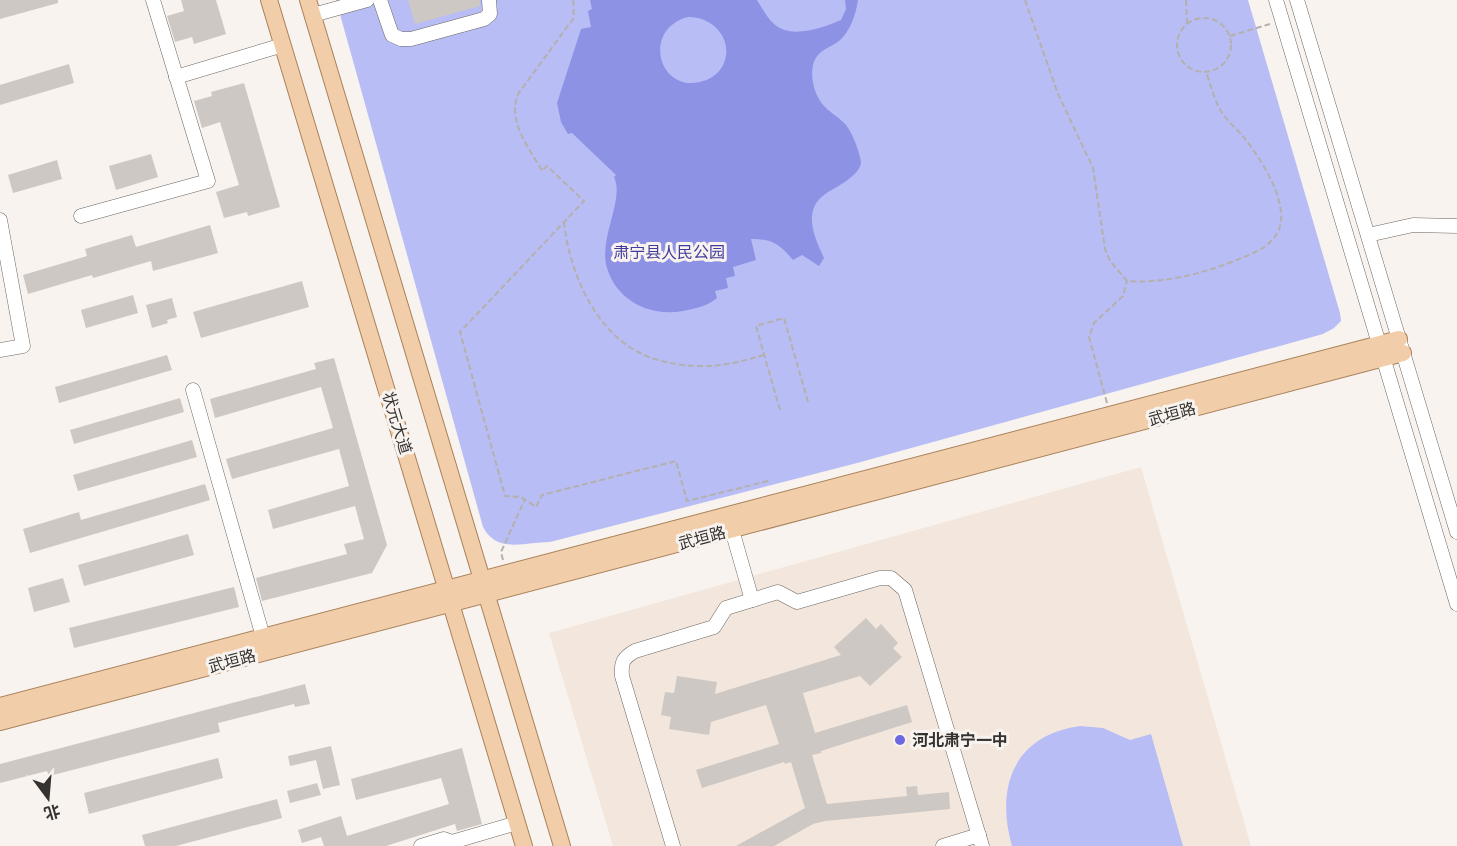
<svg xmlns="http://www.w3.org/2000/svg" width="1457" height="846" font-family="'Work Sans','Noto Sans SC',sans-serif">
	<rect width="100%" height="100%" fill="#f8f3ee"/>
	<!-- built -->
	<path fill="#f3e7dd" d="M1141 467 1251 846H613L549 633Z"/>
	<!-- green -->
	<g fill="#b8bdf5">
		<path d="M336 0H1248L1340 313 1341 321 1334 328 1323 334 857 463 550 542C525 542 497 554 483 527Z"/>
		<path d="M1080 726 1103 728 1130 740 1151 734 1183 846H1012C995 787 1014 735 1080 726Z"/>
	</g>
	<!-- water -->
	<path fill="#8d92e4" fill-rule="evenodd" d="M590 0H757C762 8 767 17 773 23 790 40 822 28 841 20L846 9 845 0H858C856 14 850 32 839 41 828 49 817 50 813 65 810 79 815 97 825 107 832 114 840 118 846 125 852 133 855 141 858 150 859 154 861 159 861 163 860 169 855 174 850 178 842 185 832 189 824 195 802 211 815 239 824 258L819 266 802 255 793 260C779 244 773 239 751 239L756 260 733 267 735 276 726 278 728 288 715 291 717 298C706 307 696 308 683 311 650 317 617 301 607 268 598 238 625 200 614 177L616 175 572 133 568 134 561 122 557 103 581 29 591 27 588 11 592 9ZM688 17C714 16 736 42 722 67 717 75 709 80 700 82 658 92 642 29 688 17Z"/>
	<!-- building -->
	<g fill="#cdc8c4">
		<path d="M0 0H58V3L0 19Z"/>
		<path d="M181 0H216L226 34 194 44 192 37 175 42 167 16 184 11Z"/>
		<path d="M408 0H480V6L415 24Z"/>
		<path d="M69 64 74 83 0 105V85Z"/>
		<path d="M244 83 280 207 248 216 247 212 224 218 216 192 239 185 220 122 202 128 194 101 212 96 211 92Z"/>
		<path d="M151 154 158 177 116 190 109 166Z"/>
		<path d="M57 160 62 179 13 193 8 175Z"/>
		<path d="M210 225 218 253 153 271 151 261 93 278 92 275 28 294 23 275 87 256 85 249 132 235 136 247Z"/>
		<path d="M302 281 309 307 201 338 193 312Z"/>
		<path d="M133 295 138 313 86 328 81 310Z"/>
		<path d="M172 298 177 317 167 320 168 323 152 328 146 305Z"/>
		<path d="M167 355 172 370 59 403 55 387Z"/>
		<path d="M334 358 387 545 372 573 262 601 256 578 347 554 344 544 364 539 355 506 273 529 268 510 349 486 339 449 232 479 226 459 333 428 321 387 215 418 210 399 316 369 314 363Z"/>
		<path d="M180 398 184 412 74 444 70 430Z"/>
		<path d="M192 440 197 457 78 491 73 475Z"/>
		<path d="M205 484 210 500 30 553 23 529 79 512 81 520Z"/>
		<path d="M188 534 194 555 84 586 78 565Z"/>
		<path d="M63 578 70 602 34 612 28 588Z"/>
		<path d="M234 587 239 607 74 648 69 628Z"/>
		<path d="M866 618 876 629 881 624 898 643 893 648 902 657 870 686 860 676 803 693 815 733 907 705 912 722 821 751V753L812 755 827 804 907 796 906 787 917 786 918 795 949 792 950 809 825 821 813 824 774 846H736L805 808 791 762 785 764 784 762 702 788 696 770 779 744 766 705 711 722 709 735 669 729 671 717 661 715 665 692 674 693 677 676 717 682 715 694 841 655 834 647Z"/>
		<path d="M305 684 310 704 295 707 294 704 218 723 220 732 49 776 47 771 0 783V764Z"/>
		<path d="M331 746 340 785 323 789 316 760 290 766 288 756Z"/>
		<path d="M462 748 482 824 457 831 455 824 386 846H324L321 837 302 843 298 830 341 816 347 836 449 804 441 778 356 800 351 779Z"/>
		<path d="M218 758 223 778 89 814 84 793Z"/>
		<path d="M317 783 321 795 290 803 287 791Z"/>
		<path d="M277 799 282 818 176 846H145L142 835Z"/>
	</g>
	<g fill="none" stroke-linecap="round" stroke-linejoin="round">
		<defs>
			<g id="minor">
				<path d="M380 0 392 35 401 39H411L484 19 490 14 489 0"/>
				<path d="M1276 0 1457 604"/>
				<path d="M1297 0 1457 532"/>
				<path d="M313 15 367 0"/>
				<path d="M176 77 283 45"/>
				<path d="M81 216 208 181 153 0"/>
				<path d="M0 220 23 346 0 350"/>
				<path d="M1368 235 1413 225 1457 226"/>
				<path d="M193 390 263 637"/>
				<path d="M732 530 752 600"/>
				<path d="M421 846 444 839 452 842 517 823"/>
				<path d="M673 846 622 676C621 662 623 658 635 651L714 627 726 608 778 592 797 602 880 578H891L905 590 982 846"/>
				<path d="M943 846 979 835"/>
			</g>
			<g id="major">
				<path d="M269 0 524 846"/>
				<path d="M308 0 562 846"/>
				<path d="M0 706 1399 339"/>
				<path d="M0 722 1403 353"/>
			</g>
		</defs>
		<!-- minor casing -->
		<use href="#minor" stroke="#6b6763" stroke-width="15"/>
		<!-- major casing -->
		<use href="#major" stroke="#a9825b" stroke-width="18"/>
		<!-- path -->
		<g stroke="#b4b0ac" stroke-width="2" stroke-dasharray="6 3" stroke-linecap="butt">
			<path d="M573 0 574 8 573 19 518 94C507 122 529 147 542 171L547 166 584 201 460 332 505 496 521 497 536 507 542 495 676 461 687 501 768 481"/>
			<path d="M1025 0 1058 94 1093 168 1105 249 1110 261 1127 281C1163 284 1206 273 1239 259 1252 254 1265 249 1274 238 1296 212 1262 160 1245 139 1238 129 1227 122 1221 111 1214 100 1211 85 1206 72"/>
			<path d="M1186 0 1187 24"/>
			<circle cx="1204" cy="45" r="27"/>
			<path d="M1230 36 1270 24"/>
			<path d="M564 222C569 270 593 328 638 352 658 363 688 367 710 366 729 365 746 360 764 355"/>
			<path d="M1107 403 1089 337 1094 323 1123 296 1127 281"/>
			<path d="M780 410 756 326 784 318 808 402"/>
			<path d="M503 560 501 552 525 499"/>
		</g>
		<!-- minor -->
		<use href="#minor" stroke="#fff" stroke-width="14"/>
		<!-- major -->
		<use href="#major" stroke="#f1cdaa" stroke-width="16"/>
	</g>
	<!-- markers -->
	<circle fill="#6b68e2" stroke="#f8f3ee" stroke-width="2" cx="900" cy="740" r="6"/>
	<g text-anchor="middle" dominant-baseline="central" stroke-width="6" stroke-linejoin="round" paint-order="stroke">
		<!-- park labels -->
		<g font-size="16" fill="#413c9b" stroke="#f8f3ee">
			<text x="669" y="252">肃宁县人民公园</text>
		</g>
		<!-- street labels -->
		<g font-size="16" fill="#353331" stroke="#f8f3ee">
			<text transform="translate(1172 414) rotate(-15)">武垣路</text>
			<text transform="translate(397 423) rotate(73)">状元大道</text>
			<text transform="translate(702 538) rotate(-15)">武垣路</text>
			<text transform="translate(232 661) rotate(-15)">武垣路</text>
		</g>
		<!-- poi labels -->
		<g font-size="16" font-weight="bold" fill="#353331" stroke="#f8f3ee" text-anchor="start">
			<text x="912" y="740">河北肃宁一中</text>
		</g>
	</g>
	<!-- north arrow -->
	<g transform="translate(48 798) rotate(164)" stroke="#f8f3ee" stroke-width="4.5" paint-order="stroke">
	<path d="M0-4.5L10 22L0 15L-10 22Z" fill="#353331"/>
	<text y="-9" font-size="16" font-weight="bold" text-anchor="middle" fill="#353331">北</text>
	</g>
</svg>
